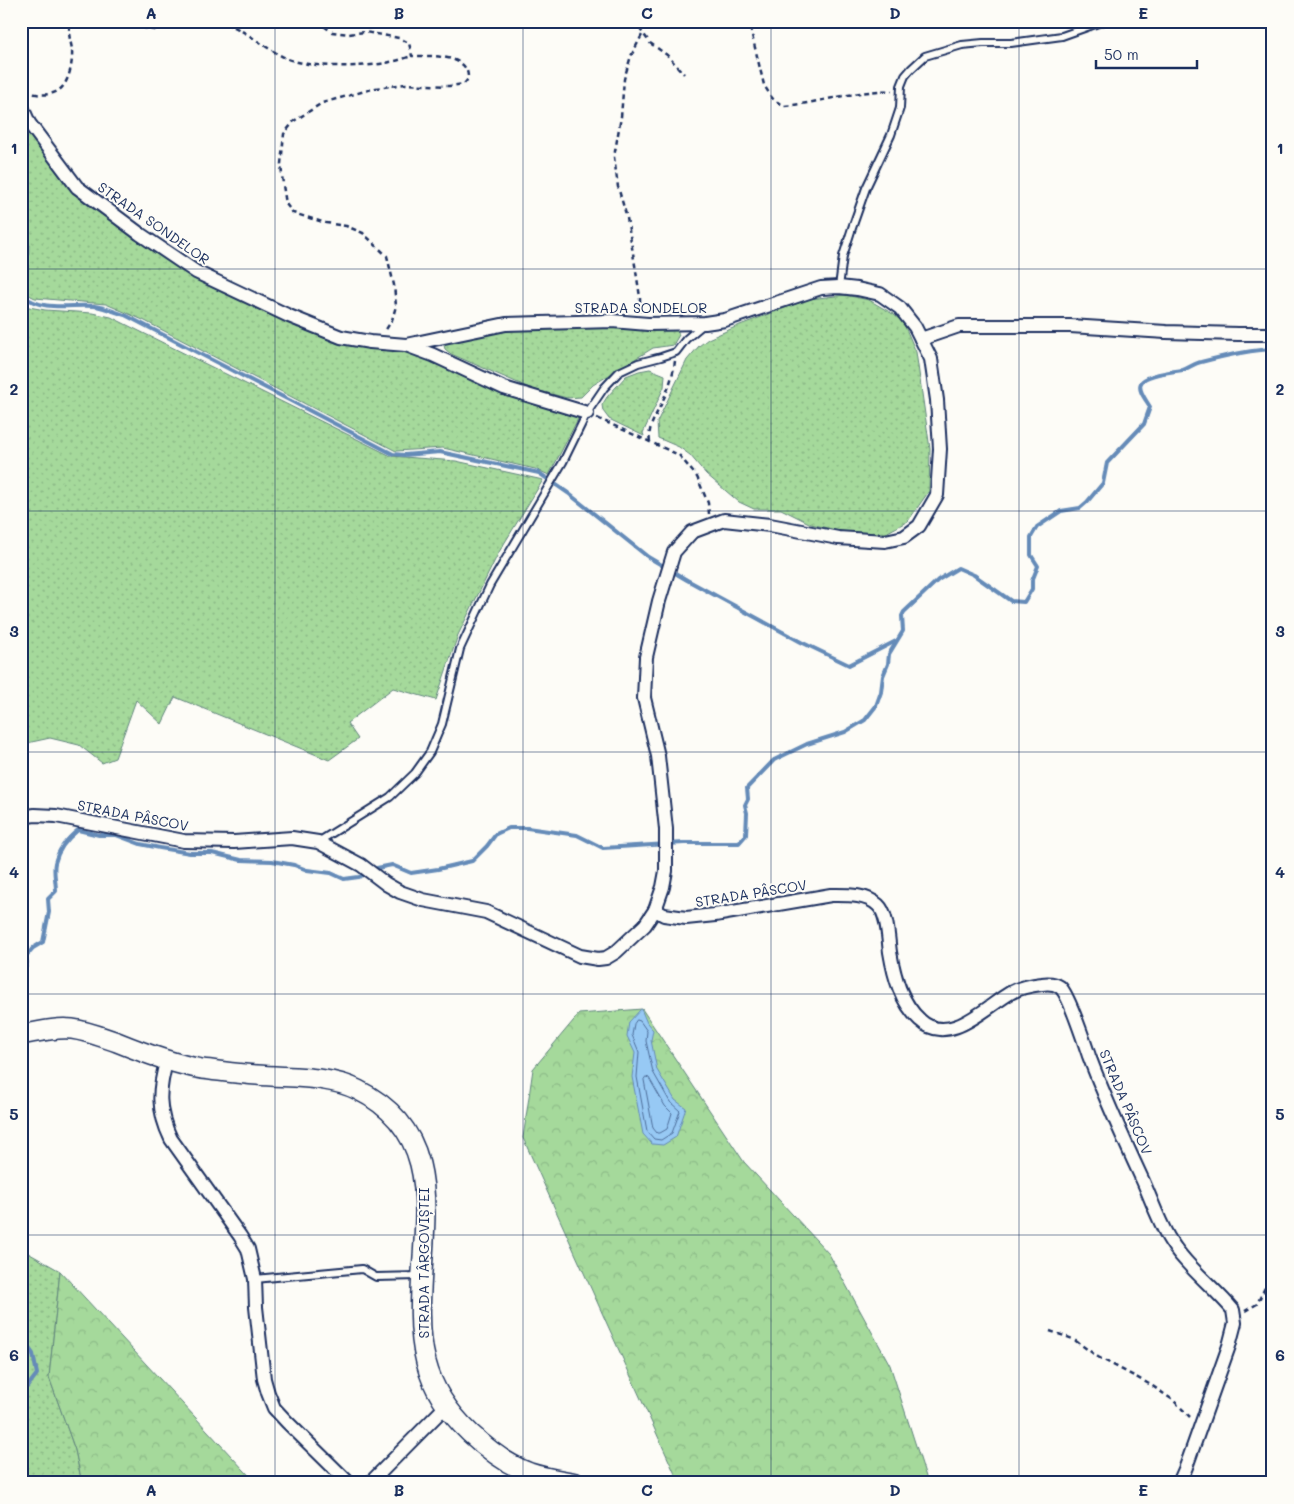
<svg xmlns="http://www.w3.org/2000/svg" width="1294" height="1504" font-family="Mali,sans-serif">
	<defs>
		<pattern id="grass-dots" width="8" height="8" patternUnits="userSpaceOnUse" patternTransform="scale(1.25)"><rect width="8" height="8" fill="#a5d99b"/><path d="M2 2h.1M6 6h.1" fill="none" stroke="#8dbb88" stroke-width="1.8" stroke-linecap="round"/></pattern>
		<pattern id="forest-crowns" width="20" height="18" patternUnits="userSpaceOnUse" patternTransform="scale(1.25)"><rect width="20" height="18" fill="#a5d99b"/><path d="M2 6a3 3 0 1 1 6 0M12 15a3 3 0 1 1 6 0" fill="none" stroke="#8dbb88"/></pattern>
	</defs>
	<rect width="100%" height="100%" fill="#fdfcf7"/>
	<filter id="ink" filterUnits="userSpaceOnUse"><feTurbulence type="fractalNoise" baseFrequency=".02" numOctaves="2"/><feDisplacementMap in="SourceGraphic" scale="10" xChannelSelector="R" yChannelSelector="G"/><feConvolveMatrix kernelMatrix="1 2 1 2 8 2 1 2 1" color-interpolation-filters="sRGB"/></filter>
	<g filter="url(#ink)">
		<!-- grass -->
		<g fill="url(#grass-dots)" stroke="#60847c">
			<path d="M21 113 28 127 69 188 90 207 190 271 313 331 394 347 576 414 578 419 549 475 535 469 443 448 396 451 143 320 106 304 35 298 29 295 27 291 29 245 21 176Z"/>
			<path d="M21 269 23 302 29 307 45 310 92 313 111 317 391 456 456 461 543 480 499 552 458 635 436 700 393 688 347 723 358 739 329 760 175 697 162 724 136 700 115 758 102 763 79 745 50 738 27 743 21 740Z"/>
			<path d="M845 295 869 300 893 314 903 322 916 352 930 449 929 491 908 521 886 533 855 535 811 524 781 509H754L739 502 706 474 690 455 679 447 658 438 657 422 687 360 699 346 708 339 740 325 809 299Z"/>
			<path d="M612 326 677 329 679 335 673 345 653 348 593 385 581 397 567 398 532 389 451 354 445 349 444 345 449 339 505 328Z"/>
			<path d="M650 369 665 375 664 387 643 433 644 436 609 419 603 411 602 405 607 397 626 376 639 371Z"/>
			<path d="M21 1249 60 1271 49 1377 75 1450 82 1483H21Z"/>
		</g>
		<!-- forest -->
		<g fill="url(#forest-crowns)" stroke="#60847c">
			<path d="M642 1009 744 1162 829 1254 890 1365 928 1483H679L523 1138 533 1069 579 1014Z"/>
			<path d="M60 1271 256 1483H82L75 1450 49 1377Z"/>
		</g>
		<!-- water -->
		<path fill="#97c9f4" stroke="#658bb8" d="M641 1009 647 1023 653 1030 651 1040 657 1070 675 1100 686 1108 676 1137 663 1145 652 1144 643 1134 632 1077 635 1053 627 1036 629 1022Z"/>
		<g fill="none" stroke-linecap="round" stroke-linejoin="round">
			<!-- shore -->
			<g stroke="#4d6d9a" stroke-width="1">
				<path d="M637 1020 640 1021 647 1031 646 1041 653 1072 670 1102 680 1111 672 1133 661 1140 654 1139 647 1131 637 1077 639 1052 632 1035 634 1024Z"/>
				<path d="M646 1077 649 1078 665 1106 672 1113 667 1129 660 1133H657L653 1128 644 1080Z"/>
			</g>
			<!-- stream -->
			<g stroke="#658bb8" stroke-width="4">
				<path d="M21 202 26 245 24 296C42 312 72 304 94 306 104 307 115 312 125 315L393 454 404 455 440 452 539 473 568 493 648 557 687 580 801 642 849 665 896 641"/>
				<path d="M21 979 27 963 26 956 33 948 43 942 49 912 48 899 56 891C56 882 53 871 55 863 58 850 68 838 78 830L99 835H116L140 844 160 848 190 853H212L241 860 272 861 294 865 307 870 331 873 344 879 359 877 377 868 392 865 411 873 438 869 472 861 487 846 496 834 509 828H527L577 835 603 848 684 843H739L746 835 747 813 745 805 748 799 747 788 774 760 807 744 845 732 865 720 876 706 881 692 883 676 888 664 889 654 903 631 902 616 904 612 938 580 958 568 974 575 1011 601 1024 602 1032 589V581L1038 566 1031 555V537L1037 527 1061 511 1080 508 1087 502 1103 483 1107 463 1144 424 1150 407C1147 401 1137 390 1141 383 1144 375 1175 371 1183 370 1189 368 1195 363 1201 362 1224 356 1249 350 1273 349"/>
				<path d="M21 1337 33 1354 37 1374 27 1387H21"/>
			</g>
			<defs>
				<g id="service">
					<path d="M839 287 843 256 852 228 866 188 891 135 900 108 901 86 905 76 911 69 925 56 962 45 983 43H1011L1062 36 1104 21"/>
					<path d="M318 842 390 797 415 773 430 752 442 724 460 649 490 585 563 462 587 413 604 388 619 372 638 363 661 357 676 352 686 339 704 324"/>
					<path d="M255 1279 362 1269 376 1277 419 1276"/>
				</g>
				<g id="minor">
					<path d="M21 105 29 123 77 187 140 234 196 272 289 316 341 337 370 342 406 345 506 324 612 321 648 324 705 323 725 320 821 288 839 287 857 289 880 294 900 308 915 327 931 359 937 400 940 449 937 495 919 526 904 537 885 541 838 538 770 525 724 520 692 532 674 552 659 601 646 657 644 698 658 756 666 829V871L663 887 655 910 645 925 616 952 606 958 598 959 580 956 486 912 423 900 400 892 386 884 361 865 318 842 292 838 234 842 184 841 56 816 35 815 21 817"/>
					<path d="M921 339 959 326H1070L1166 332 1238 334H1273"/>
					<path d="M406 345 433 355 504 388 587 413"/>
					<path d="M655 910 664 915 686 918 715 915 831 895C847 895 866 894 878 905 888 914 888 939 890 952 894 976 901 1003 920 1020 948 1047 986 1007 1010 993 1019 988 1032 985 1042 984 1049 983 1054 983 1060 987 1068 993 1085 1044 1089 1056 1105 1099 1124 1140 1143 1181 1151 1199 1158 1219 1168 1237 1184 1265 1212 1285 1233 1310L1235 1323 1229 1346 1186 1467 1179 1483"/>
					<path d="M167 1059C158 1090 157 1110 171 1139L240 1236 248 1249 255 1279 256 1307 264 1379 268 1393 274 1408 287 1422 349 1483"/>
					<path d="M370 1483 446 1406"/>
				</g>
				<path id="secondary" d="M21 1035C38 1032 55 1027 72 1029 87 1031 102 1037 117 1042 144 1053 173 1064 202 1069 220 1071 239 1074 257 1075 290 1078 328 1075 358 1090 470 1145 402 1270 426 1362 433 1390 449 1413 470 1433 487 1449 508 1465 530 1473 545 1478 560 1480 576 1483"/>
			</defs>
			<!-- service casing -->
			<use href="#service" stroke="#1b2f5e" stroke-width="10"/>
			<!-- minor casing -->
			<use href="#minor" stroke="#1b2f5e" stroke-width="16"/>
			<!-- secondary casing -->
			<use href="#secondary" stroke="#1b2f5e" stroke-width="22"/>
			<!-- path -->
			<g stroke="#1b2f5e" stroke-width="2.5" stroke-dasharray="5 4" stroke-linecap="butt">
				<path d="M125 21 140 27 154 30 180 23 194 21"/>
				<path d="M217 21C244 27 263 48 288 59 310 68 367 68 390 62 398 61 405 58 412 56"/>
				<path d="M317 21 332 32 349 34 365 32 399 38 409 43 412 56C428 56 460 54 467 71 468 74 468 76 468 79L464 84 449 86 405 84 376 88 322 103 294 121 284 134 281 164 283 185 286 204 293 213 326 223 346 226 363 233 387 256 394 285 396 306 392 320 385 331"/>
				<path d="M634 21 650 43 667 55 684 74"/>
				<path d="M750 27 764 85 772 98 783 106C809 104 835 97 860 93 870 92 881 90 892 91"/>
				<path d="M25 92C34 94 43 96 53 93 69 89 73 63 72 49 70 38 67 32 71 21"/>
				<path d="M640 312V297L635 265 627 218 618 187 614 157 621 117 624 79 631 56 643 33"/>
				<path d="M597 418 679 455 697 477 708 503 709 514"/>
				<path d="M650 442C647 426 657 415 663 400 669 388 673 375 675 361"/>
				<path d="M1245 1311 1257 1304 1271 1275 1273 1264"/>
				<path d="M1050 1331 1073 1339 1098 1357 1151 1385 1173 1400 1190 1417"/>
			</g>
			<!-- service -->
			<use href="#service" stroke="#fdfcf7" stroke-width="6"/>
			<!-- minor -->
			<use href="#minor" stroke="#fdfcf7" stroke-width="12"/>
			<!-- secondary -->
			<use href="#secondary" stroke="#fdfcf7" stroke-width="19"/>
		</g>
	</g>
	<!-- grid -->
	<path fill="none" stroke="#1b2f5e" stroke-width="1" stroke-opacity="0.55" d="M275 21V1483M523 21V1483M771 21V1483M1019 21V1483M21 269H1273M21 511H1273M21 752H1273M21 994H1273M21 1235H1273"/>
	<g text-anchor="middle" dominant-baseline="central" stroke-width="4" stroke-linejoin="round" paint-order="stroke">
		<!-- street labels -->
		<g font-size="14" fill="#1b2f5e" stroke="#fdfcf7">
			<text transform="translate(154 223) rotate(35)">STRADA SONDELOR</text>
			<text x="641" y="307">STRADA SONDELOR</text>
			<text transform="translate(133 815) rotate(11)">STRADA PÂSCOV</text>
			<text transform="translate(751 893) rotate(-9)">STRADA PÂSCOV</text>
			<text transform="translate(1126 1102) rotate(67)">STRADA PÂSCOV</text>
			<text transform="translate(423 1263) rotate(-90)">STRADA TÂRGOVIȘTEI</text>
		</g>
	</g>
	<!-- margin -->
	<rect width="1294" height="1504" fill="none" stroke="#fdfcf7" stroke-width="55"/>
	<!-- scale -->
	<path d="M1096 60v8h101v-8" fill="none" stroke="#1b2f5e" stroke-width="2.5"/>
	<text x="1104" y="60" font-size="15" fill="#1b2f5e" stroke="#fdfcf7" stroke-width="4" paint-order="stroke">50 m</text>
	<rect x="28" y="28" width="1238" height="1448" fill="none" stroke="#1b2f5e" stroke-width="2"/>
	<g font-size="16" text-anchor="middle" font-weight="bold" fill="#1b2f5e">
		<text x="151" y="19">A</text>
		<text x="399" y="19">B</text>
		<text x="647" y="19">C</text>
		<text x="895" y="19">D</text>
		<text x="1143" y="19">E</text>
		<text x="14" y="154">1</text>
		<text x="1280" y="154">1</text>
		<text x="14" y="395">2</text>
		<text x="1280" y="395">2</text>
		<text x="14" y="637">3</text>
		<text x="1280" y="637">3</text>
		<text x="14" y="878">4</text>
		<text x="1280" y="878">4</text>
		<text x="14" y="1120">5</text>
		<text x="1280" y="1120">5</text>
		<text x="14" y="1361">6</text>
		<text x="1280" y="1361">6</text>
		<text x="151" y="1496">A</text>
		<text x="399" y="1496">B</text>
		<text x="647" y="1496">C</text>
		<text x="895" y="1496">D</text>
		<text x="1143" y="1496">E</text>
	</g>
</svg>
